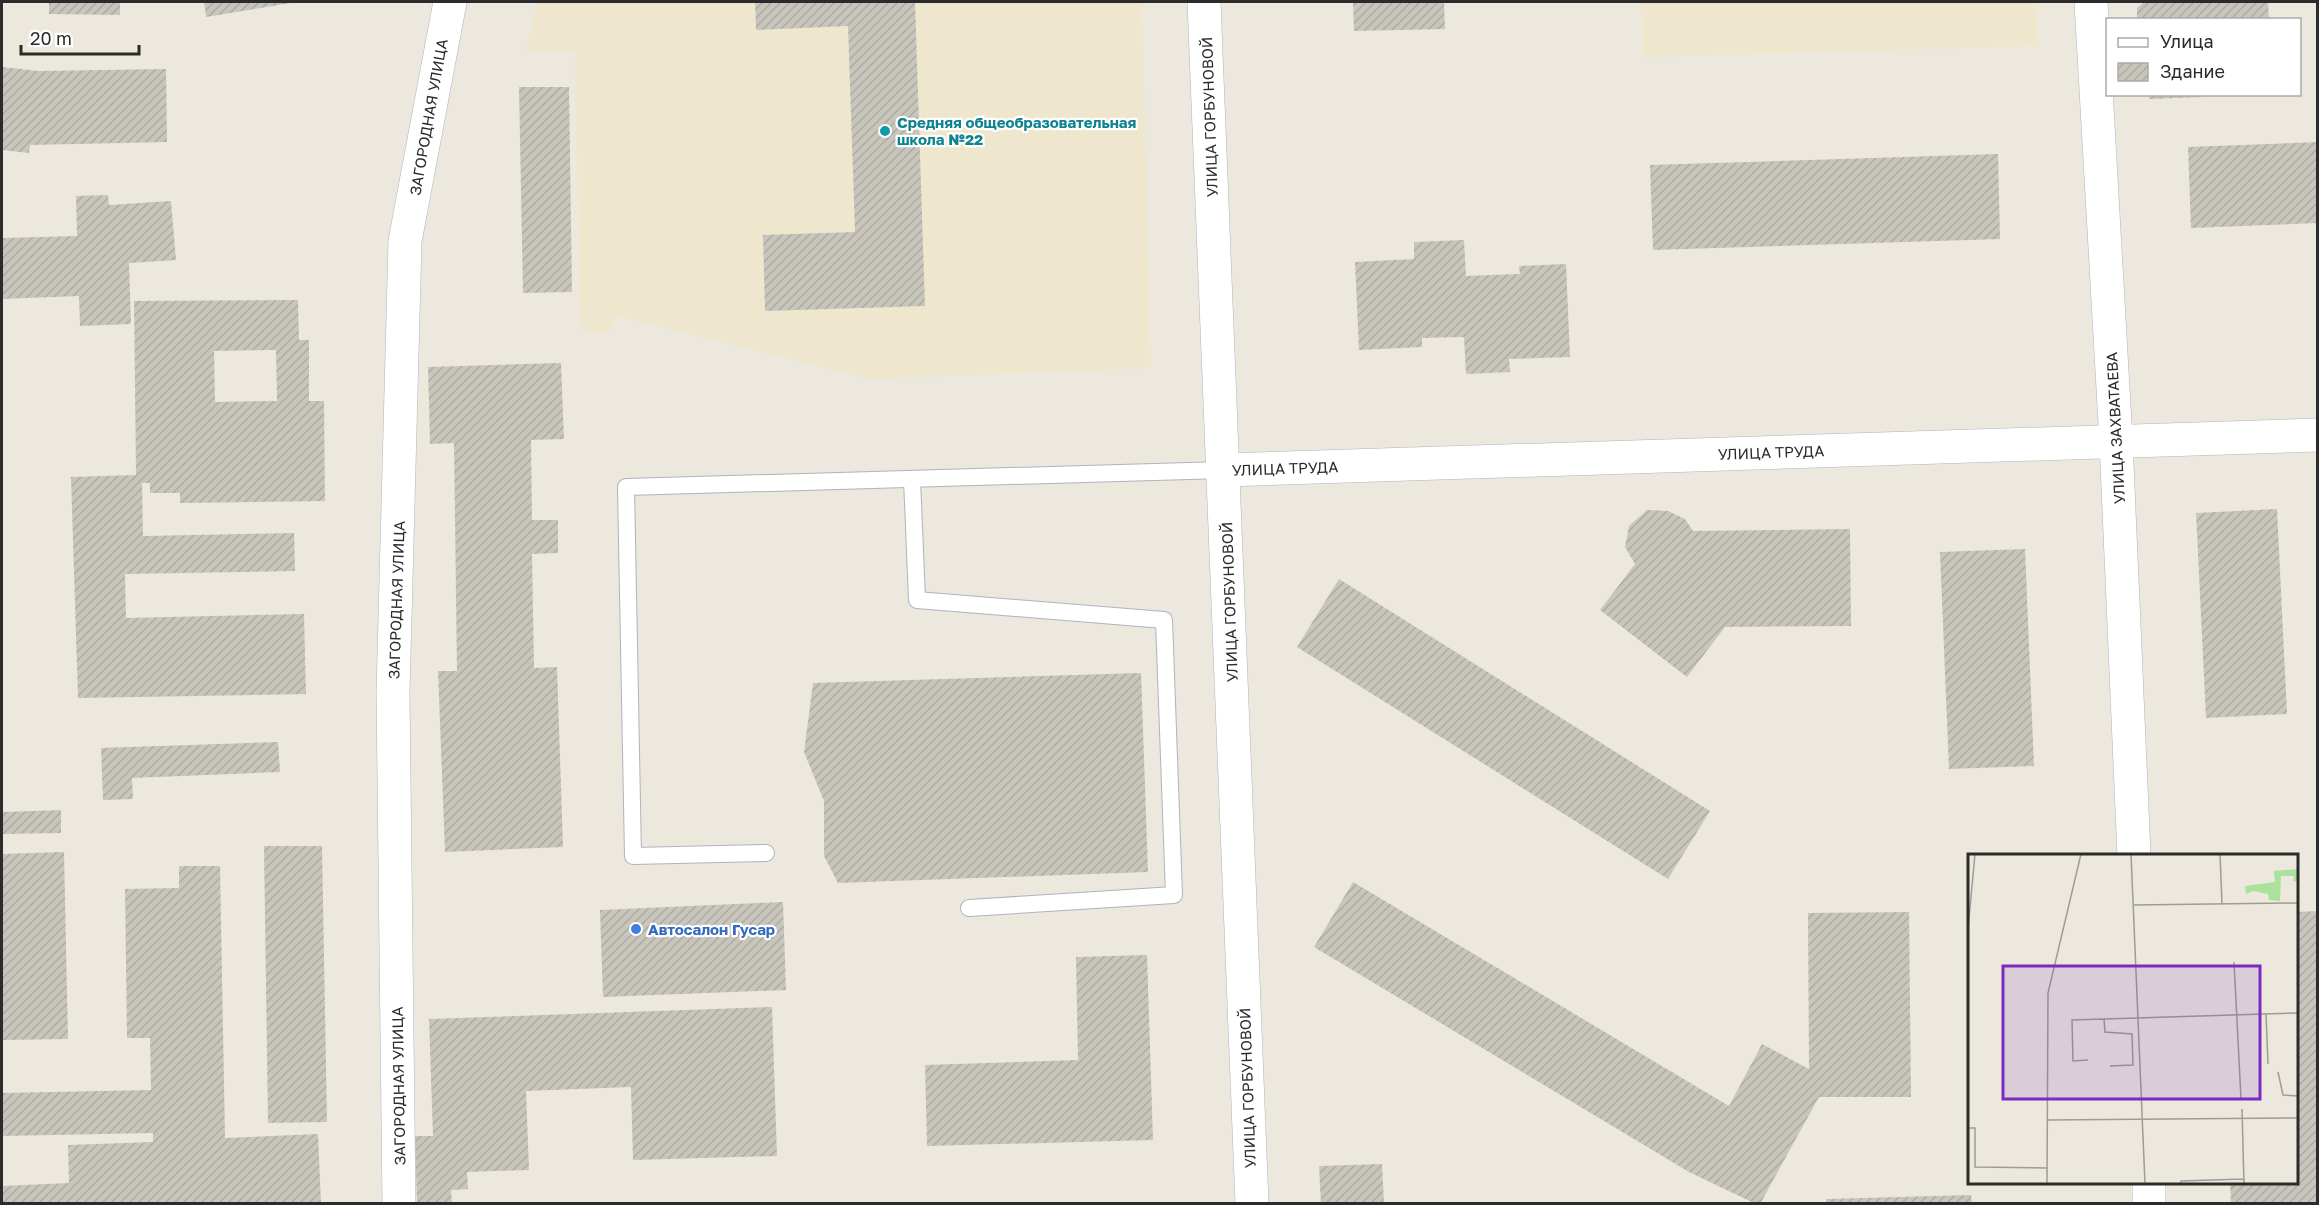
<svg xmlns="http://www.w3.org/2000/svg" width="2319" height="1205" font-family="'Golos Text',sans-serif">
	<defs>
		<pattern id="building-hatch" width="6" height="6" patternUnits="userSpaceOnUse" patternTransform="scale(1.5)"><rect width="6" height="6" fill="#c8c6bc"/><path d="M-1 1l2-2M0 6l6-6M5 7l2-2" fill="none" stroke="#acaaa2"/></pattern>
	</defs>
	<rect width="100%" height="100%" fill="#ece8de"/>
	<!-- education -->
	<g fill="#eee7ce">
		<path d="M537 2H1142L1151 368 869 379 619 316 605 334 580 329 575 51 526 50Z"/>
		<path d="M1641 2H2037L2038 46 1643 57Z"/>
	</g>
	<!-- building -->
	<g fill="url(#building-hatch)" fill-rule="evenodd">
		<path d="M49 2H120V15L49 14Z"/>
		<path d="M204 2H291V3L206 17Z"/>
		<path d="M755 2H915L925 306 765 311 763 235 855 232 848 26 756 30Z"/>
		<path d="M1353 2H1444L1445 29 1354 31Z"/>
		<path d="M2144 2H2268L2269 20H2137V8Z"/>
		<path d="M2 67 39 71 166 69 167 142 30 145 29 153 2 150Z"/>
		<path d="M519 87H569L572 292 523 293Z"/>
		<path d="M2147 94H2202V97L2150 99Z"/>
		<path d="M2318 142V223L2191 228 2188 147Z"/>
		<path d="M1998 154 2000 239 1653 250 1650 165Z"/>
		<path d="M108 195 109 205 171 201 176 260 129 263 131 324 80 326 79 296 2 299V238L77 236 76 196Z"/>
		<path d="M1464 240 1466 276 1520 274 1519 266 1566 264 1570 357 1509 359 1510 372 1466 374 1464 337 1422 338V347L1359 350 1355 262 1414 259V242Z"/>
		<path d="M298 300 299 340H309V401H324L325 501 180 503V493H150V483H142L143 536 294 533 295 571 125 574 126 618 304 614 306 694 78 698 71 477 136 475 134 301ZM276 350 277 401 215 402 214 351Z"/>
		<path d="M561 363 564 439 531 440 532 520H558V553L532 554 534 668 557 667 563 847 445 852 438 671H457L454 443 430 444 428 367Z"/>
		<path d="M2277 509 2287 714 2206 718 2196 513Z"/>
		<path d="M1647 510 1668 511 1685 519 1693 531 1850 529 1851 626 1725 627 1687 677 1600 610 1635 564 1625 547 1629 526Z"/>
		<path d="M2025 549 2034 766 1949 769 1940 552Z"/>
		<path d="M1339 579 1710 811 1668 879 1297 647Z"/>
		<path d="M1141 673 1148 872 838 883 824 856V801L804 752 813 683Z"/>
		<path d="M278 742 280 772 132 778 133 799 103 800 101 748Z"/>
		<path d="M61 810V833L2 834V812Z"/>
		<path d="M264 846H322L327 1122 268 1123Z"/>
		<path d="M64 852 68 1039 2 1040V854Z"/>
		<path d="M179 866H220L225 1138 318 1134 321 1204H2V1186L69 1183 68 1145 153 1142V1133L2 1136V1093L151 1090 150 1038H127L125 889 179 888Z"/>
		<path d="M1353 882 1729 1106 1762 1044 1809 1069 1808 913 1909 912 1911 1097H1819L1760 1204H1756L1689 1172 1314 947Z"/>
		<path d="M783 902 786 990 603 997 600 910Z"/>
		<path d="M2318 911V1204H2231L2230 1182H2296V912Z"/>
		<path d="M1147 955 1153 1140 927 1146 925 1065 1078 1060 1076 957Z"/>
		<path d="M772 1007 777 1156 633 1160 631 1087 526 1091 529 1170 467 1172 468 1189 451 1190 452 1204H417L415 1136H433L429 1019Z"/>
		<path d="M1382 1164 1384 1204H1321L1319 1166Z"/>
		<path d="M1971 1195 1972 1204H1826V1199Z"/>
	</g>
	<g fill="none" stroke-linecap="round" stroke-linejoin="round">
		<defs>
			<g id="lane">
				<path d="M912 479 917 600 1164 620 1174 895 969 908"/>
				<path d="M766 853 633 856 626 487 1224 470"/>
			</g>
			<g id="street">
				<path d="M1204 2 1252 1204"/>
				<path d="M2091 2 2116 441 2134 856"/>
				<path d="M1224 470 2318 435"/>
				<path d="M2149 1182V1203"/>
				<path d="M399 1204 393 693 405 241 450 2"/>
			</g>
		</defs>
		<!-- lane casing -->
		<use href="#lane" stroke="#b1b2be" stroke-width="18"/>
		<!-- street casing -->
		<use href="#street" stroke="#b1b2be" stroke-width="34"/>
		<!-- lane -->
		<use href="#lane" stroke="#fff" stroke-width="16"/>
		<!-- street -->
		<use href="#street" stroke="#fff" stroke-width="33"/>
	</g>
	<!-- markers -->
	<circle fill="#0f9aa8" stroke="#fff" stroke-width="2" cx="885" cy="131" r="6"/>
	<circle fill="#3f7fe0" stroke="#fff" stroke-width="2" cx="636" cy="929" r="6"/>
	<g text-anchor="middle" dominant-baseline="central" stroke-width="4.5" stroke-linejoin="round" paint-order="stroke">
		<!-- street labels -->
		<g font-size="15" fill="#2b2b2b" stroke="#fff">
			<text transform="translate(428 117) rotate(-80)">ЗАГОРОДНАЯ УЛИЦА</text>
			<text transform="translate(1209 117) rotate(-92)">УЛИЦА ГОРБУНОВОЙ</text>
			<text transform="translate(2115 428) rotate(-93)">УЛИЦА ЗАХВАТАЕВА</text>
			<text transform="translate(1771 452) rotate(-2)">УЛИЦА ТРУДА</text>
			<text transform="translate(1285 468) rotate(-2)">УЛИЦА ТРУДА</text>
			<text transform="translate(396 600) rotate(-88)">ЗАГОРОДНАЯ УЛИЦА</text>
			<text transform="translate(1229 602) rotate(-92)">УЛИЦА ГОРБУНОВОЙ</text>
			<text transform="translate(398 1086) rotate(-91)">ЗАГОРОДНАЯ УЛИЦА</text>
			<text transform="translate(1247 1088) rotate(-92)">УЛИЦА ГОРБУНОВОЙ</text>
		</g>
		<!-- culture labels -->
		<g font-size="15" font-weight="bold" fill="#0d838f" stroke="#fff" text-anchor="start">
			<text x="897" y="122">Средняя общеобразовательная<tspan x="897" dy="17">школа №22</tspan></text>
		</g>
		<!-- shop labels -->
		<g font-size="15" font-weight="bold" fill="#366cbe" stroke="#fff" text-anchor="start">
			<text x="648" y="929">Автосалон Гусар</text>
		</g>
	</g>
	<!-- overview -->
	<g transform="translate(1968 854)">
		<rect width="330" height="330" fill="#ece8de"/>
		<path d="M330 15V28L325 27 326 22H313L312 47 301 46 300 40 285 37 278 40 277 32 307 28 306 17Z" fill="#abe29b"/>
		<path fill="none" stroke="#9f9c96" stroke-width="1.5" d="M163 0 177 330M252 0 254 50M166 51 330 49M0 75 7 0M266 108 273 245M298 160 300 210M136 165 137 178 164 180 165 211 142 212M120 206 105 207 104 166 330 159M310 218 315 241 330 242M274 255 276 330M79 266 330 264M0 274H7V313L79 314M79 330 80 139 113 0M213 330V327L276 325"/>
		<path fill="#7b2cbf" fill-opacity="0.15" stroke="#7b2cbf" stroke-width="3" d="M35 112H292V245H35Z"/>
		<rect width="330" height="330" fill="none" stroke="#2b2b2b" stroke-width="3"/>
	</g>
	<!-- border -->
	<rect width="2319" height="1205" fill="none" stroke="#2b2b2b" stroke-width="6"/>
	<!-- legend -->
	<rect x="2106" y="18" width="195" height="78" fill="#ffffff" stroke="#aaaaaa" stroke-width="1.5"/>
	<rect x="2118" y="38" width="30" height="9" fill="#ffffff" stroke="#aaaaaa" stroke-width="1.5"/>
	<text x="2160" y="48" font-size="18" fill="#2b2b2b">Улица</text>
	<rect x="2118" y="63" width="30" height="18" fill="url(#building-hatch)" stroke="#aaaaaa" stroke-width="1.5"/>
	<text x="2160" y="78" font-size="18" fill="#2b2b2b">Здание</text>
	<!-- scale -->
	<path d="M21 45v9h118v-9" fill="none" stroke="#2b2b2b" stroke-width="3"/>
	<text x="30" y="45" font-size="18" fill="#2b2b2b" stroke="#ffffff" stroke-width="4.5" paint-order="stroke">20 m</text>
</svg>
